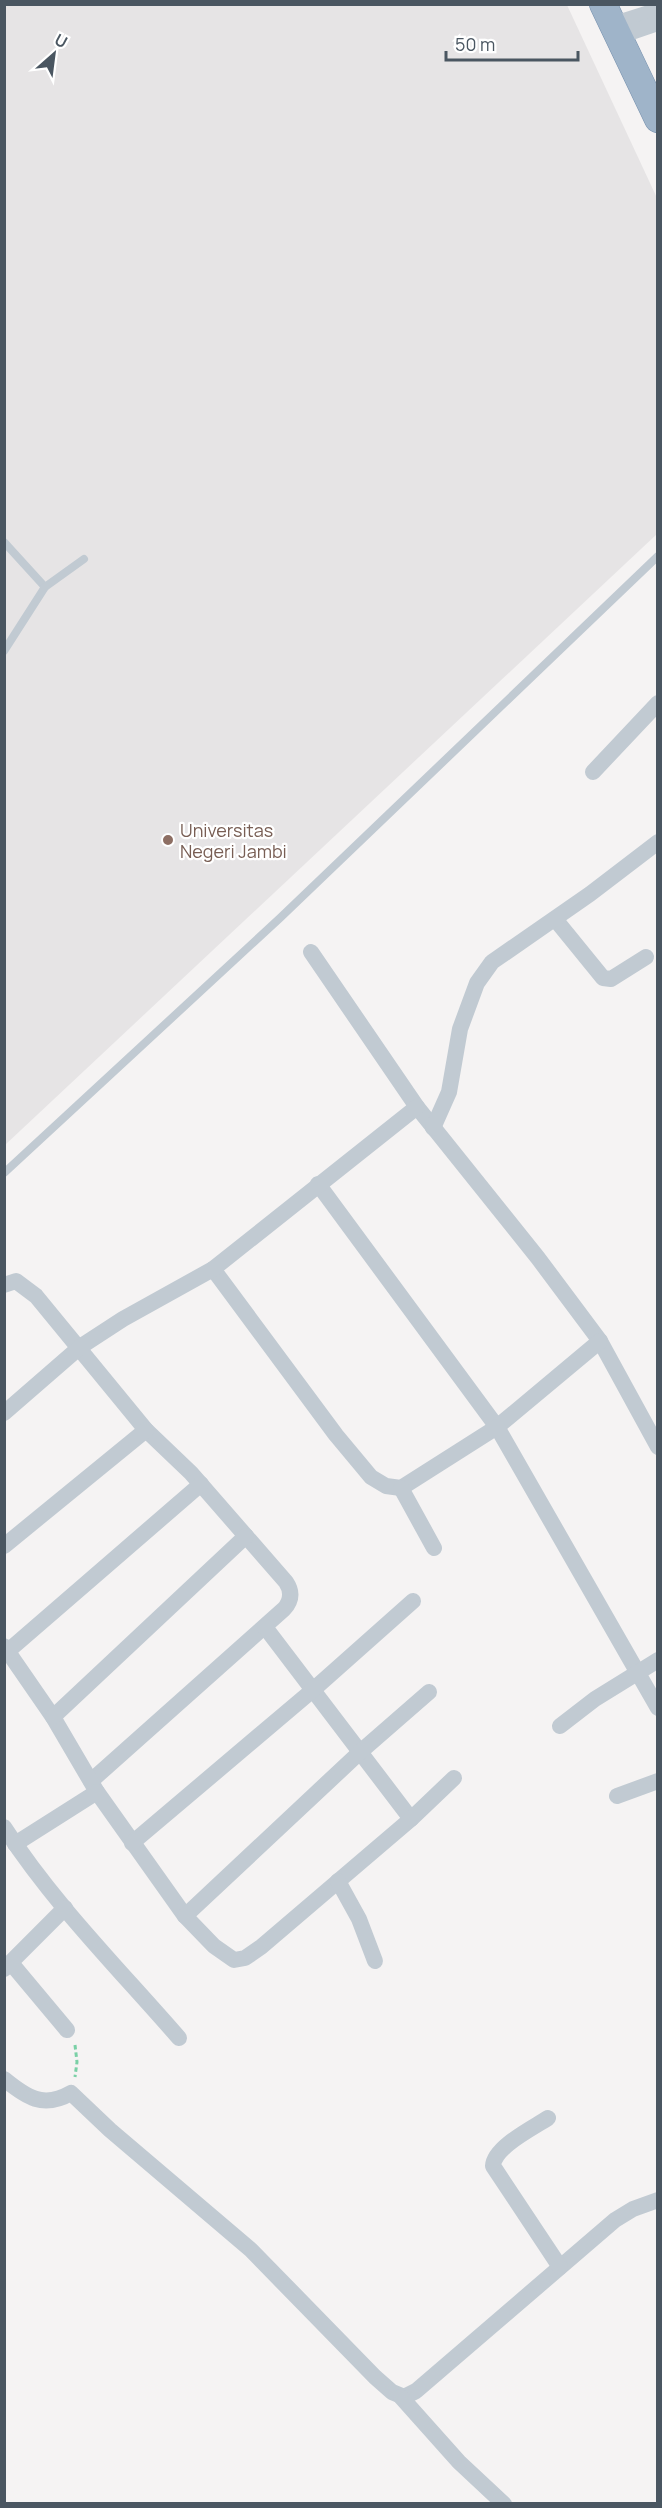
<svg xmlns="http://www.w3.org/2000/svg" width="662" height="2508" font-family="Manrope,sans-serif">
	<rect width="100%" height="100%" fill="#f5f3f3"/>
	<!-- education -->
	<path fill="#e6e4e5" d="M5 5H567L657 198V534L5 1145Z"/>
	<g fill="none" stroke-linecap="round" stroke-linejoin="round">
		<defs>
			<path id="trunk" d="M603 4 658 119"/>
		</defs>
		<!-- trunk casing -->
		<use href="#trunk" stroke="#7690ad" stroke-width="28"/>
		<!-- path -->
		<path stroke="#7ad0a6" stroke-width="3" stroke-dasharray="4.5 3" stroke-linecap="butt" d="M75 2045 77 2062 75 2077"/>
		<!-- service -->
		<g stroke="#c1cad2" stroke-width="8">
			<path d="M4 542 45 587"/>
			<path d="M4 651 45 587 84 559"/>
			<path d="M4 1173 280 918 658 556"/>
		</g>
		<!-- minor -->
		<g stroke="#c1cad2" stroke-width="16">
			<path d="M614 24 658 10"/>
			<path d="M620 36 658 23"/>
			<path d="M593 772 658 703"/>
			<path d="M555 919 603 978 611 979 646 957"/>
			<path d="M311 952 417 1107 538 1258 600 1341 658 1447"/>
			<path d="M433 1128 449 1092 460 1029 477 983 492 962 590 894 658 842"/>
			<path d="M318 1184 497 1427 600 1341"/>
			<path d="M213 1269 336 1435 371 1477 386 1486 401 1488 497 1427 658 1708"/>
			<path d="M4 1285 16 1281 36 1296 146 1430 191 1473 286 1582C292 1591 292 1600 284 1609L91 1781"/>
			<path d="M4 1413 80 1347 123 1319 213 1269 417 1107"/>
			<path d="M401 1488 434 1548"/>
			<path d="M4 1546 146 1430"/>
			<path d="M265 1627 411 1819"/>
			<path d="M4 1646 53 1717 97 1792 185 1916 214 1946 234 1960 245 1958 261 1947 411 1819 454 1778"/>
			<path d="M8 1651 201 1484"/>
			<path d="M53 1717 246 1536"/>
			<path d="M560 1726 595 1699 658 1660"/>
			<path d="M617 1796 658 1781"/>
			<path d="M4 1827C53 1903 120 1970 179 2038"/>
			<path d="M132 1843 314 1689 413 1601"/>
			<path d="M15 1844 97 1792"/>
			<path d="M338 1881 359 1919 375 1961"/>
			<path d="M185 1916 359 1753 429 1692"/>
			<path d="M11 1963 67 2030"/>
			<path d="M4 1969 65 1908"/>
			<path d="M4 2079C26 2097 43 2109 71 2093L110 2130 251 2250 375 2377 392 2392 404 2397 416 2391 615 2220 633 2209 658 2200"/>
			<path d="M548 2118C533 2128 494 2147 493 2166L560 2267"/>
			<path d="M401 2397 459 2462 504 2504"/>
		</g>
		<!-- trunk -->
		<use href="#trunk" stroke="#9fb4c9" stroke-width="27"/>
	</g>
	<!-- markers -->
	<circle fill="#8d6e63" stroke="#fff" stroke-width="2" cx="168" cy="840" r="6"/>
	<g text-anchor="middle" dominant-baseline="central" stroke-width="4.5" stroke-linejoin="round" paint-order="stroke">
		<!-- education labels -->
		<g font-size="18" fill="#785e54" stroke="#fff" text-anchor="start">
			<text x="180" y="830">Universitas<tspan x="180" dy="21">Negeri Jambi</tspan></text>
		</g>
	</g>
	<!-- border -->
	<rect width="662" height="2508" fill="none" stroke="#4a5661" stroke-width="12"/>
	<!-- north arrow -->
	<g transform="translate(54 54) rotate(28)" stroke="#ffffff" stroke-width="4.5" paint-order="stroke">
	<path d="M0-4.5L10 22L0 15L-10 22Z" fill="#4a5661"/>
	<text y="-9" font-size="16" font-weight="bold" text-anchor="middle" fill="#4a5661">U</text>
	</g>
	<!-- scale -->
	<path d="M446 51v9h132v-9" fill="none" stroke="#4a5661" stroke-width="3"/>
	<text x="455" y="51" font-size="18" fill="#4a5661" stroke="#ffffff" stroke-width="4.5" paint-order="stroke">50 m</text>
</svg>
